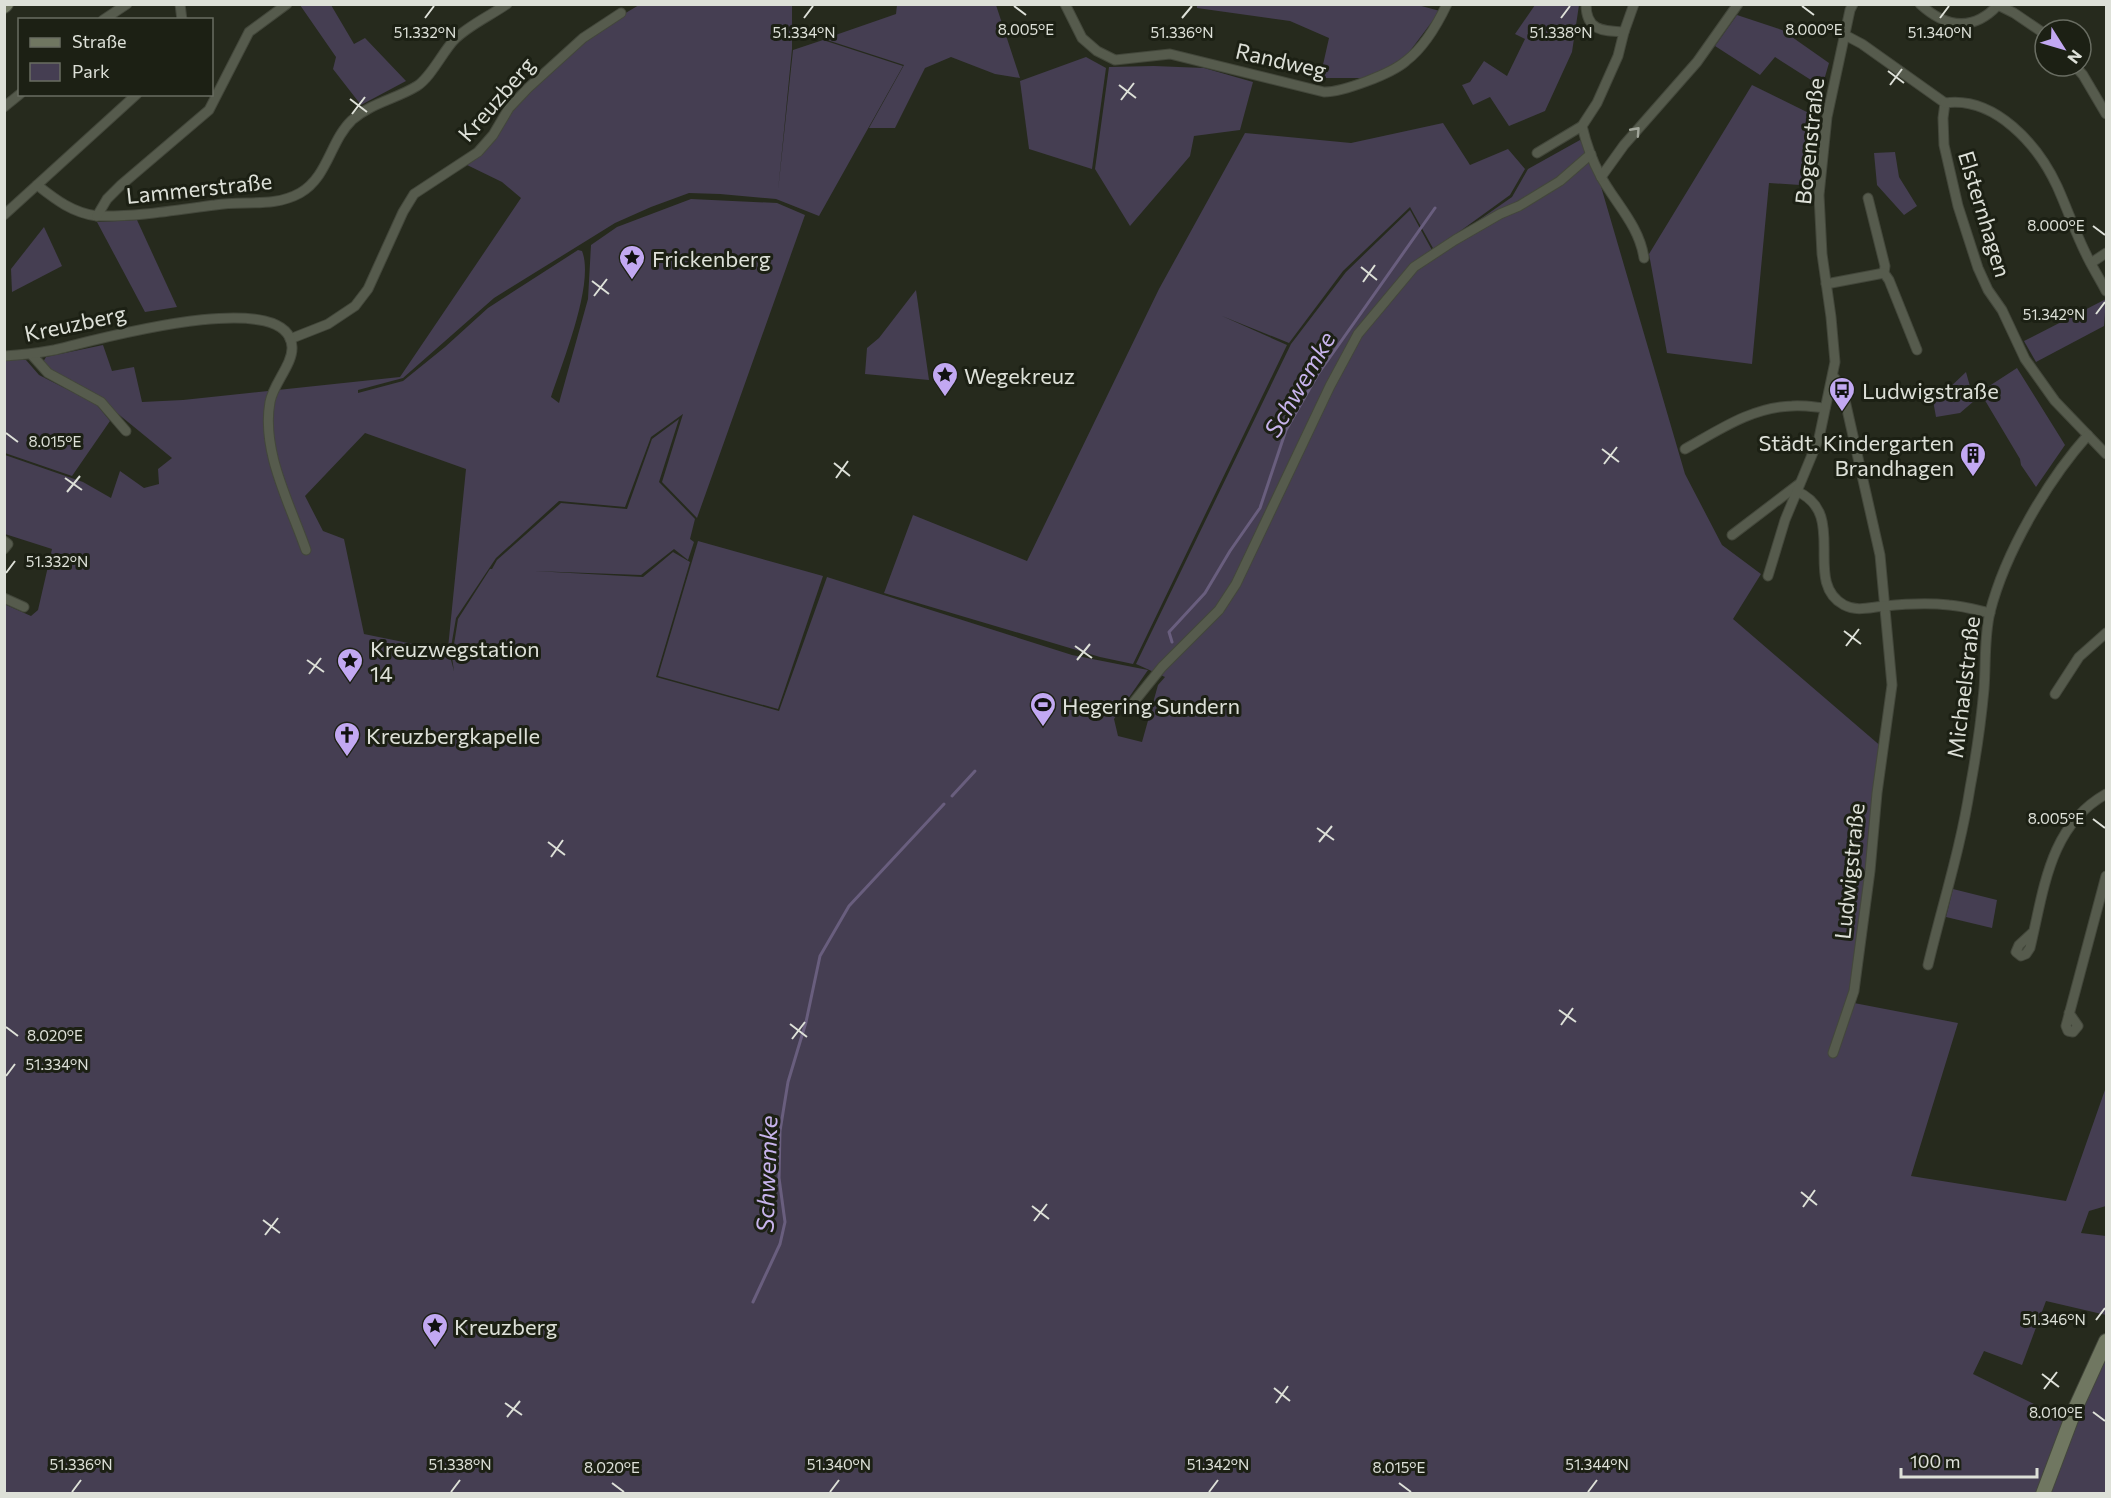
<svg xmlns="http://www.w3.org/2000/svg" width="2111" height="1498" font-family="Commissioner,sans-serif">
	<rect width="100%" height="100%" fill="#262a1d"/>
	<!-- green -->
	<g fill="#453e52" fill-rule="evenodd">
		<path d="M1197 4H1414L1440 11 1407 55 1372 78H1320L1329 38 1290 21 1197 8Z"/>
		<path d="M300 5H331L354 44 365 38 406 81 361 105 333 69 336 57Z"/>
		<path d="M639 5H792V49L778 191 793 50 823 40 903 66 819 216 776 199 720 194 689 193 651 207 615 223 494 298 403 378 358 390V393L403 381 445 347 488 308 578 250 582 251C595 283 562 363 551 397L559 403 588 299 591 245 617 227 691 199 777 203 805 215 697 518 662 482 683 414 651 437 625 507 559 501 496 558 456 618 450 653 448 649 454 671 452 657 458 619 490 569H492L497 560 561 503 627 509 652 439 679 419 659 482 695 519 690 539 694 542 688 560 674 549 641 575 534 571 643 577 673 552 690 562 656 677 779 711 827 577 1072 655 1148 670 1114 719 1118 736 1142 742 1158 685 1165 677 1136 664 1291 344 1346 272 1410 210 1433 252 1512 197 1528 169 1580 140 1595 166 1685 474 1722 545 1761 574 1733 619 1883 748 1844 1032 1854 1003 1958 1023 1911 1176 2066 1201 2106 1087V1206L2089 1211 2081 1233 2106 1236V1315L2046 1301 2022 1365 1984 1351 1973 1374 2075 1424 2106 1354V1493L5 1494 4 604 31 616 38 610 52 549 5 534V455L83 482 111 498 120 471 144 488 159 484 158 469 172 458 117 413 103 398 46 369 43 362 46 357 103 345 112 371 134 367 142 402 183 400 400 377 521 198 502 182 465 164 511 109 592 33ZM365 433 466 469 448 648 418 645 364 634 344 539 323 531 305 496Z"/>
		<path d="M897 5H996L1020 78 995 74 951 57 925 68 895 128H869L904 65 824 39 896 14Z"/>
		<path d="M1535 5H1579L1572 52 1545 111 1509 126 1490 97 1473 105 1462 85 1470 82 1484 61 1507 76 1525 39 1515 34Z"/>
		<path d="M1737 15 1782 30 1829 63 1822 87 1775 57 1760 75 1715 46Z"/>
		<path d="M1086 57 1106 68 1092 169 1029 149 1020 81Z"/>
		<path d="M1154 66 1204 68 1253 82 1240 130 1194 136 1190 156 1130 226 1095 169 1109 67Z"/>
		<path d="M1752 85 1819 118 1815 186 1769 183 1752 364 1667 353 1649 254Z"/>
		<path d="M1443 123 1470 165 1508 149 1525 169 1510 195 1434 250 1410 207 1343 271 1289 343 1222 316 1287 345 1133 664 1100 657 884 593 913 515 1027 561 1159 289 1245 133 1351 143Z"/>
		<path d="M1895 152 1899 177 1917 206 1904 215 1877 185 1874 153Z"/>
		<path d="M137 220 177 307 145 312 97 222Z"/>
		<path d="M44 227 62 266 12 292 11 269Z"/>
		<path d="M916 290 929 380 865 374 867 348 879 338Z"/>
		<path d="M2106 299 2104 326 2036 362 2024 341Z"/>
		<path d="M5 360H26L39 375 96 404 110 421 72 476 5 453Z"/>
		<path d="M2017 368 2065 445 2036 487 2021 465 2020 459 1980 392Z"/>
		<path d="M1966 372 1974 401 1960 413 1936 417 1932 395 1945 392Z"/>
		<path d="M698 541 823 576 778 709 658 676Z"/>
		<path d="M1953 889 1997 900 1992 928 1946 917Z"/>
	</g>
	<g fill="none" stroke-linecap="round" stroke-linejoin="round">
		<!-- stream -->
		<g stroke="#695e7e" stroke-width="3">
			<path d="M1172 642 1169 632 1205 593 1230 551 1260 508 1286 430 1318 374 1435 208"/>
			<path d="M952 796 975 771"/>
			<path d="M753 1302 780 1244 785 1222 779 1178 780 1131 788 1082 806 1022 820 956 849 906 944 804"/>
		</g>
		<defs>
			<g id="street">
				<path d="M180 4 182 20"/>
				<path d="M1065 4 1082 38 1097 51 1115 60 1170 54 1324 92C1343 92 1391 74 1406 61 1423 48 1438 23 1447 4"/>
				<path d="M1586 4C1586 31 1603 31 1624 32"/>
				<path d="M1920 4C1946 28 1973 32 1998 5"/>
				<path d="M1998 5 2014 13 2045 34"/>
				<path d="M103 20 127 4"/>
				<path d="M1845 35 1862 44 1945 103 1943 118 1944 145 1958 206 1978 268 1988 290 2002 310 2025 359 2055 401 2106 454"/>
				<path d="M2075 66 2083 75 2106 114"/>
				<path d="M1945 103C1995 96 2038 145 2057 186 2067 208 2075 232 2086 254 2092 267 2100 279 2106 291"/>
				<path d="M4 107 20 94"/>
				<path d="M1582 126C1586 143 1592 160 1600 175 1615 203 1639 225 1644 258"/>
				<path d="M1537 153 1582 126 1597 103 1618 56 1624 32 1634 4"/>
				<path d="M1601 177 1624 145 1697 62 1738 4"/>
				<path d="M37 185C56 200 73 213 97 216 137 217 176 210 215 205 244 200 273 208 300 193 328 177 330 141 352 120 371 103 396 99 417 86 431 77 442 53 454 40 469 25 490 16 507 4"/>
				<path d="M1868 198 1885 266 1884 273 1889 280 1917 350"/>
				<path d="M4 215 137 94"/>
				<path d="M97 216 107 199 121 185 209 110 249 32 287 4"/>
				<path d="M2091 263 2106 253"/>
				<path d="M1826 284 1884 273"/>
				<path d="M290 339 328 324 355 306 368 289 403 212 414 194 478 152 493 135 509 108 528 88 583 38 621 13"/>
				<path d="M31 354 48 373 101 402 126 431"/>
				<path d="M4 356C21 355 38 353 54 350 89 342 289 284 292 347 293 364 273 384 270 402 261 451 290 504 306 550"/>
				<path d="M1833 376 1842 387 1844 396 1880 555 1892 685 1877 793 1870 871 1854 991 1833 1053"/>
				<path d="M1685 449C1719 430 1752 407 1792 406 1803 405 1814 407 1825 408"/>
				<path d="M1796 491C1850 513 1801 582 1844 605 1857 612 1871 607 1885 606 1905 604 1929 603 1949 605 1963 606 1977 610 1990 613"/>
				<path d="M1732 535 1799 484"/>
				<path d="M4 541 8 544 4 549"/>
				<path d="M1768 576 1785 520 1819 438 1835 362 1831 317 1822 254 1819 195 1827 117 1850 10 1853 4"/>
				<path d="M4 598 24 607"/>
				<path d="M2055 694 2079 657 2106 633"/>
				<path d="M1129 708 1162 667 1219 610 1236 584 1330 386 1358 334 1414 267 1455 240 1500 214 1519 206 1560 181 1591 154"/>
				<path d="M2032 933 2019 945 2016 952 2021 956 2026 954 2030 948C2044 890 2049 826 2106 794"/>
				<path d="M1928 965C1942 906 1961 847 1970 788 1976 756 1981 722 1984 689 1986 664 1984 637 1990 612 2005 553 2047 481 2088 435"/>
				<path d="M2069 1013 2078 1026 2073 1032 2068 1031 2066 1026 2106 876"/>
			</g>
			<g id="secondary">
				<path d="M4 6 6 4"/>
				<path d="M2043 1494 2075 1409 2106 1341"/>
			</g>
		</defs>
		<!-- street casing -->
		<use href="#street" stroke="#43473b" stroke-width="11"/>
		<!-- secondary casing -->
		<use href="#secondary" stroke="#43473b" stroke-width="16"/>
		<!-- street -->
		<use href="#street" stroke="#565b4d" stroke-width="9"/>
		<!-- secondary -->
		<use href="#secondary" stroke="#707761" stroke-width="14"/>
	</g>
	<!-- one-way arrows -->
	<defs><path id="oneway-chevron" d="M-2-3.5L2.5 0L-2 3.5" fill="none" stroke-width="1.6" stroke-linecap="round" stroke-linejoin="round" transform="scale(1.5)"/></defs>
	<use stroke="#a0a499" href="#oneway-chevron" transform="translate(1636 131) rotate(-48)"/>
	<!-- ticks -->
	<path fill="none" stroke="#dde0d8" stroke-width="2" d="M1014 6 1026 15M1802 6 1814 15M425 18 434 6M804 18 813 6M1182 18 1192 6M1561 18 1570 6M1940 18 1949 6M1888 71 1904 83M1119 85 1136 98M1890 85 1902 69M350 99 367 112M1121 100 1134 83M352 114 365 97M2093 226 2105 235M1361 267 1377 280M592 281 609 294M1363 282 1375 265M594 296 607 279M2096 314 2105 302M6 433 18 442M1602 449 1619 462M834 463 850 476M1604 464 1617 447M65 478 82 490M836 478 848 461M67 492 80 476M6 573 15 561M1844 631 1861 644M1075 646 1092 658M1846 646 1859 629M307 660 324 672M1077 660 1090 644M309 674 321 658M2093 819 2105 828M1317 828 1334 840M548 842 565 855M1319 842 1332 826M551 857 563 840M1559 1010 1576 1022M790 1024 807 1037M1561 1025 1573 1008M6 1027 18 1036M792 1039 805 1022M6 1076 15 1064M1801 1192 1817 1205M1032 1206 1049 1219M1803 1207 1815 1190M263 1220 280 1233M1034 1221 1047 1204M265 1235 278 1218M2096 1320 2105 1308M2042 1374 2059 1387M1274 1388 1290 1401M2044 1389 2057 1372M505 1403 522 1415M1276 1403 1288 1386M2093 1412 2105 1421M507 1417 520 1401M612 1483 624 1492M1399 1483 1411 1492M72 1492 81 1480M451 1492 460 1480M830 1492 839 1480M1209 1492 1218 1480M1588 1492 1597 1480"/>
	<!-- icons -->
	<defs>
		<symbol id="sight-pin" viewBox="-11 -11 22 30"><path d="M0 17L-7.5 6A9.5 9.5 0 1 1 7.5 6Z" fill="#c2a8f2" stroke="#1c2014"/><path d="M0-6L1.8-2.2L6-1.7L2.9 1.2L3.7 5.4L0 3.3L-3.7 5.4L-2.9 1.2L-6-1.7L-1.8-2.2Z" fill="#111"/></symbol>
		<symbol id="bus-pin" viewBox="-11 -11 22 30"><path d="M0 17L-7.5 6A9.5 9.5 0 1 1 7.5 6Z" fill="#c2a8f2" stroke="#1c2014"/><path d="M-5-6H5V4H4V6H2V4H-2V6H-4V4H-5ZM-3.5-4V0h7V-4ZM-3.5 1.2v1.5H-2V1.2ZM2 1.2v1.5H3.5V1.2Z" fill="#111"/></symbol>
		<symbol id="building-pin" viewBox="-11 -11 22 30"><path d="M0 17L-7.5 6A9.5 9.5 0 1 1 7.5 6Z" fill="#c2a8f2" stroke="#1c2014"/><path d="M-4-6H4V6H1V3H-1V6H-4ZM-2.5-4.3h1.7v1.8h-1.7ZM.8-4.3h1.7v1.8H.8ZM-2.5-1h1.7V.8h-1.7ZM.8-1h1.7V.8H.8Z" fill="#111"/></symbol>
		<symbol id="stadium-pin" viewBox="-11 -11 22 30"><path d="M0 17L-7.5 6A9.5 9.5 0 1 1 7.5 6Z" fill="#c2a8f2" stroke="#1c2014"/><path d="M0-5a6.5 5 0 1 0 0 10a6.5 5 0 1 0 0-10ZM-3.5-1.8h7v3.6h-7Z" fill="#111"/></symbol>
		<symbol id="church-pin" viewBox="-11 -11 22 30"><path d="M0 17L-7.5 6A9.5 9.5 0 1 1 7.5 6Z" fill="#c2a8f2" stroke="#1c2014"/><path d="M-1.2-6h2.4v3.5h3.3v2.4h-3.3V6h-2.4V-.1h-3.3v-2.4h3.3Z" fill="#111"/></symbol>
	</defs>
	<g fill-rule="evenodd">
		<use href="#sight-pin" x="617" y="243" width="30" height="40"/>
		<use href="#sight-pin" x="930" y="360" width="30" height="40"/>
		<use href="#bus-pin" x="1827" y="375" width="30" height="40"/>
		<use href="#building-pin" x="1958" y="440" width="30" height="40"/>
		<use href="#sight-pin" x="335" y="646" width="30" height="40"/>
		<use href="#stadium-pin" x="1028" y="690" width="30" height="40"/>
		<use href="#church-pin" x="332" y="720" width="30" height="40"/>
		<use href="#sight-pin" x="420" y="1311" width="30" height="40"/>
	</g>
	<g text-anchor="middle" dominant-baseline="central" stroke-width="6" stroke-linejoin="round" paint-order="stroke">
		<!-- street labels -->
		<g font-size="22" fill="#dde0d8" stroke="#1c2014">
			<text transform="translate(1281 60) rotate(13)">Randweg</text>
			<text transform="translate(496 99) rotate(-49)">Kreuzberg</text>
			<text transform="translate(1809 141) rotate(-84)">Bogenstraße</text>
			<text transform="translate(199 188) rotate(-6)">Lammerstraße</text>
			<text transform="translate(1985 214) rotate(73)">Elsternhagen</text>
			<text transform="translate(75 323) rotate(-12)">Kreuzberg</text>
			<text transform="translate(1963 687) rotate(-83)">Michaelstraße</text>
			<text transform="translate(1849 871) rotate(-84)">Ludwigstraße</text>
		</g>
		<!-- poi labels -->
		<g font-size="22" fill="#dde0d8" stroke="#1c2014" text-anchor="start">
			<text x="652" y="258">Frickenberg</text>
			<text x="964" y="375">Wegekreuz</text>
			<text x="1862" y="390">Ludwigstraße</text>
			<text x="1954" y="442" text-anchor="end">Städt. Kindergarten<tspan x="1954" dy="25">Brandhagen</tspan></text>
			<text x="370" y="648">Kreuzwegstation<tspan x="370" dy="25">14</tspan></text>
			<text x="1062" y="705">Hegering Sundern</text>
			<text x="366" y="735">Kreuzbergkapelle</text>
			<text x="454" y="1326">Kreuzberg</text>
		</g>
		<!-- water labels -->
		<g font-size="24" font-style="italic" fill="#c8b4ed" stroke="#1c2014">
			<text transform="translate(1299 384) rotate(-60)">Schwemke</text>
			<text transform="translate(766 1174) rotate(-88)">Schwemke</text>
		</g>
	</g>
	<g font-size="15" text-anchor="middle" fill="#dde0d8" stroke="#1c2014" stroke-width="6" stroke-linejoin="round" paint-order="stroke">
		<text x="1814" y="35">8.000°E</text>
		<text x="1026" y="35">8.005°E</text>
		<text x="425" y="38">51.332°N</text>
		<text x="804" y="38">51.334°N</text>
		<text x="1182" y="38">51.336°N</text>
		<text x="1561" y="38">51.338°N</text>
		<text x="1940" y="38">51.340°N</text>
		<text x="2056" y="231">8.000°E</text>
		<text x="2054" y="320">51.342°N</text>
		<text x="55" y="447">8.015°E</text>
		<text x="57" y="567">51.332°N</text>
		<text x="2056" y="824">8.005°E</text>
		<text x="55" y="1041">8.020°E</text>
		<text x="57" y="1070">51.334°N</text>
		<text x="2054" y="1325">51.346°N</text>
		<text x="2056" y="1418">8.010°E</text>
		<text x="81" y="1470">51.336°N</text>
		<text x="460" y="1470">51.338°N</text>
		<text x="839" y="1470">51.340°N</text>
		<text x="1218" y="1470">51.342°N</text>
		<text x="1597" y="1470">51.344°N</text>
		<text x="612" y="1473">8.020°E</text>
		<text x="1399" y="1473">8.015°E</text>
	</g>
	<!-- border -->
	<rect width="2111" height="1498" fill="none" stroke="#dde0d8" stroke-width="12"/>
	<!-- legend -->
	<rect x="18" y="18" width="195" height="78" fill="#1c2014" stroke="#696d62" stroke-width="1.5"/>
	<rect x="30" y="38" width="30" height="9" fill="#707761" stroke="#696d62" stroke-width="1.5"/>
	<text x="72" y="48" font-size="18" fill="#dde0d8">Straße</text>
	<rect x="30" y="63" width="30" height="18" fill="#453e52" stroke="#696d62" stroke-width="1.5"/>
	<text x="72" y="78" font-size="18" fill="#dde0d8">Park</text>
	<!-- north arrow -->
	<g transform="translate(2063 48) rotate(127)"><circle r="28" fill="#1c2014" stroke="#696d62" stroke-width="1.5"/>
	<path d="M0-4.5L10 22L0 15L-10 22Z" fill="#c2a8f2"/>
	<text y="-9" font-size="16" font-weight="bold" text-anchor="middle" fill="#dde0d8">N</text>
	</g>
	<!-- scale -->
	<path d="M1901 1468v9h136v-9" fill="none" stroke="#dde0d8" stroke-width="3"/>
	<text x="1910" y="1468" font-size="18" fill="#dde0d8" stroke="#1c2014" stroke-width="4.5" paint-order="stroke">100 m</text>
</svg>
